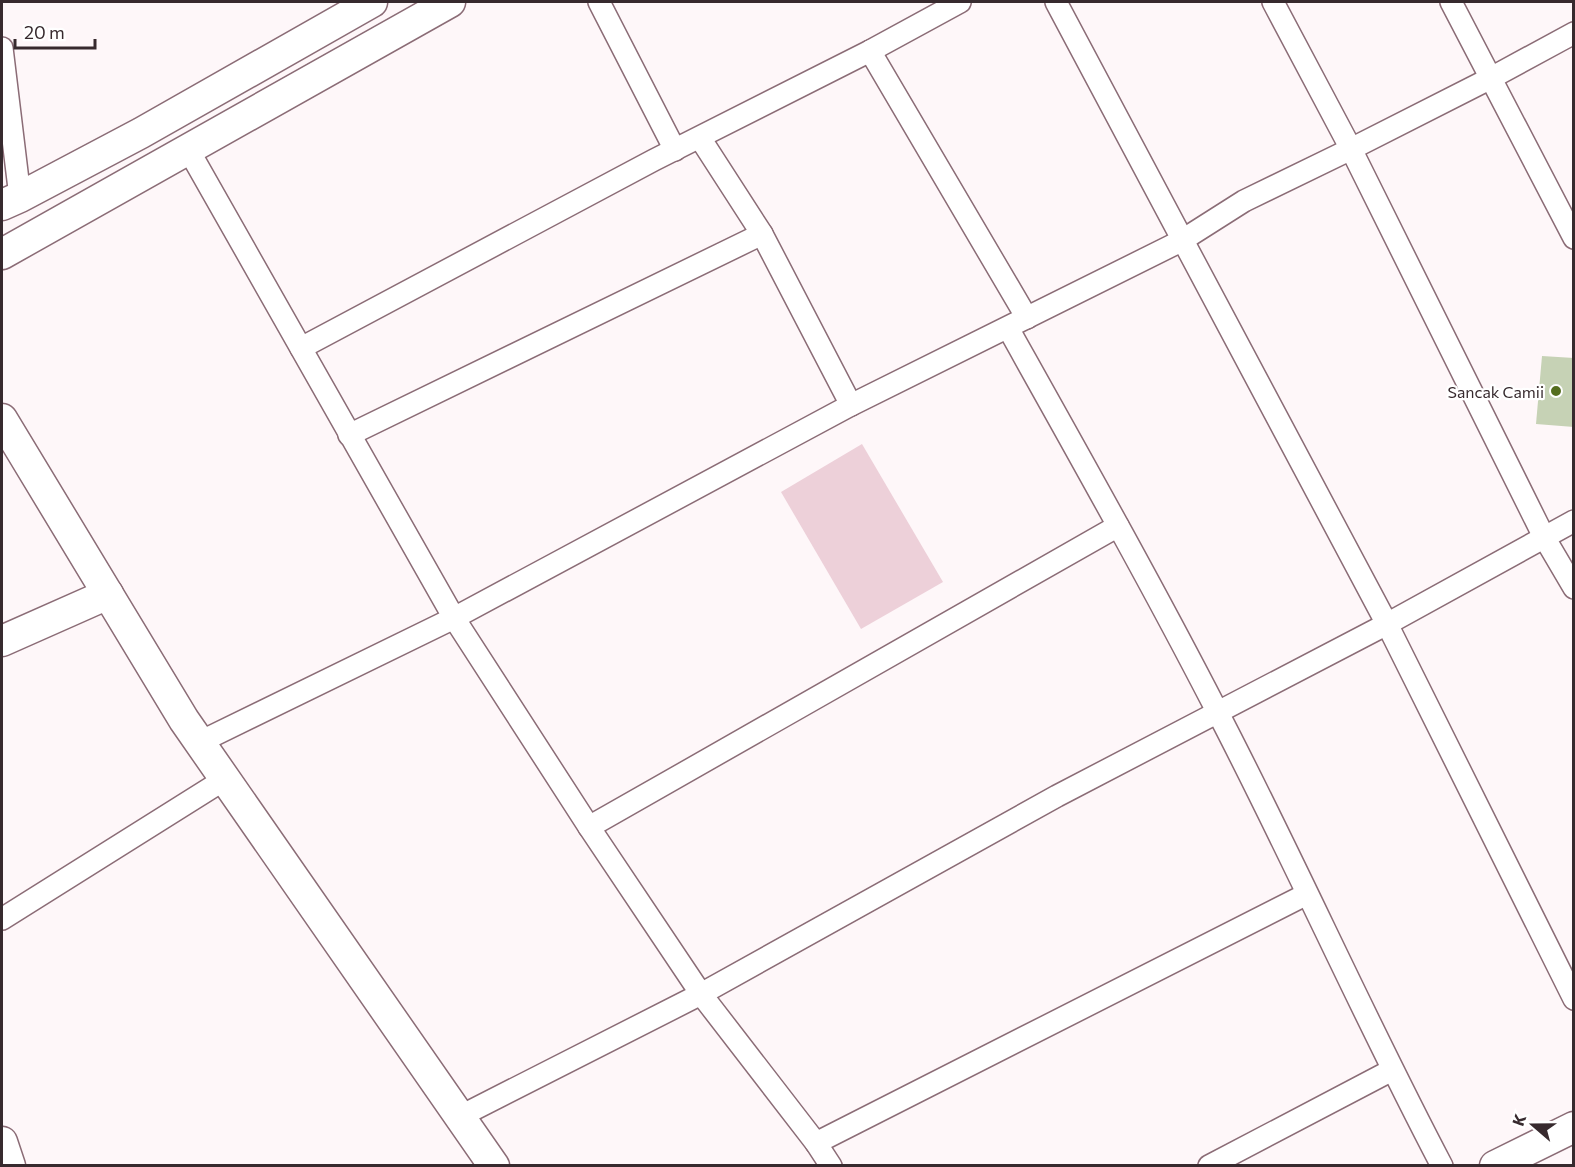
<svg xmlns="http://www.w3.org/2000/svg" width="1575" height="1167" font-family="Commissioner,sans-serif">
	<rect width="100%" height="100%" fill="#fef7f9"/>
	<!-- green -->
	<path fill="#edd0d9" d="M862 444 943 582 861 629 781 492Z"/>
	<!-- building -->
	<path fill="#c6d2b5" d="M1542 356 1574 358V427L1536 424Z"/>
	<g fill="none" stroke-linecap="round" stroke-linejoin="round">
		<defs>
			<g id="street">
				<path d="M599 2 675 150"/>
				<path d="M1056 2 1387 624 1574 999"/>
				<path d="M1273 2 1351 149 1544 537 1574 588"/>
				<path d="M1451 2 1574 238"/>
				<path d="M2 48 20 197"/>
				<path d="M870 51 1027 318"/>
				<path d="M700 138 762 234 851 405"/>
				<path d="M188 149 454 618 589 827 701 994 816 1143 831 1166"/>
				<path d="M1008 328C1079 455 1150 581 1217 711 1295 861 1363 1016 1442 1166"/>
				<path d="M301 348 654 160 870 51 960 2"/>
				<path d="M349 435 762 234"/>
				<path d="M200 742 454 618 851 405 1181 241 1244 201 1351 149 1491 78 1574 33"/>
				<path d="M589 827 1118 526"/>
				<path d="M2 919 225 779"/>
				<path d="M459 1117 701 994 1057 796 1387 624 1574 521"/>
				<path d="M816 1143 1307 894"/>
				<path d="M1209 1166 1392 1070"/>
			</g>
			<g id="secondary">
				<path d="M2 205 20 197 141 133 372 2"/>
				<path d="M2 254 450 2"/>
				<path d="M2 419 184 720 494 1166"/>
				<path d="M2 641 108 594"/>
				<path d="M2 1142 10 1166"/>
				<path d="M1495 1166 1574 1127"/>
			</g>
		</defs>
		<!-- street casing -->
		<use href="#street" stroke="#8b6c76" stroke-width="24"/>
		<!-- secondary casing -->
		<use href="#secondary" stroke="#8b6c76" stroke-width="33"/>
		<!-- street -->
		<use href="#street" stroke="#fff" stroke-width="21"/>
		<!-- secondary -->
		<use href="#secondary" stroke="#fff" stroke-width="30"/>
	</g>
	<!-- markers -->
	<circle fill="#556e1f" stroke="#fff" stroke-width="2" cx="1556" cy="391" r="6"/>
	<g text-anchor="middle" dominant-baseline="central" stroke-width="4.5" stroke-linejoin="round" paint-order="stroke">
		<!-- poi labels -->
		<g font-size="16" fill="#372a2e" stroke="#fff" text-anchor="end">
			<text x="1544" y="391">Sancak Camii</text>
		</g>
	</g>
	<!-- border -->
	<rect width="1575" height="1167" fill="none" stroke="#372a2e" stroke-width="6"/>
	<!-- north arrow -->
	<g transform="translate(1533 1125) rotate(290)" stroke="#ffffff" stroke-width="4.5" paint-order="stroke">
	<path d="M0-4.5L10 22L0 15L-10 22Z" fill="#372a2e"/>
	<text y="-9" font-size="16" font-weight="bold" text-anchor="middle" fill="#372a2e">K</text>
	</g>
	<!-- scale -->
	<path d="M15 39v9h80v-9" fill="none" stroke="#372a2e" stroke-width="3"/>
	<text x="24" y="39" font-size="18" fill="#372a2e" stroke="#ffffff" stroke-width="4.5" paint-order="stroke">20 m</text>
</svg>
